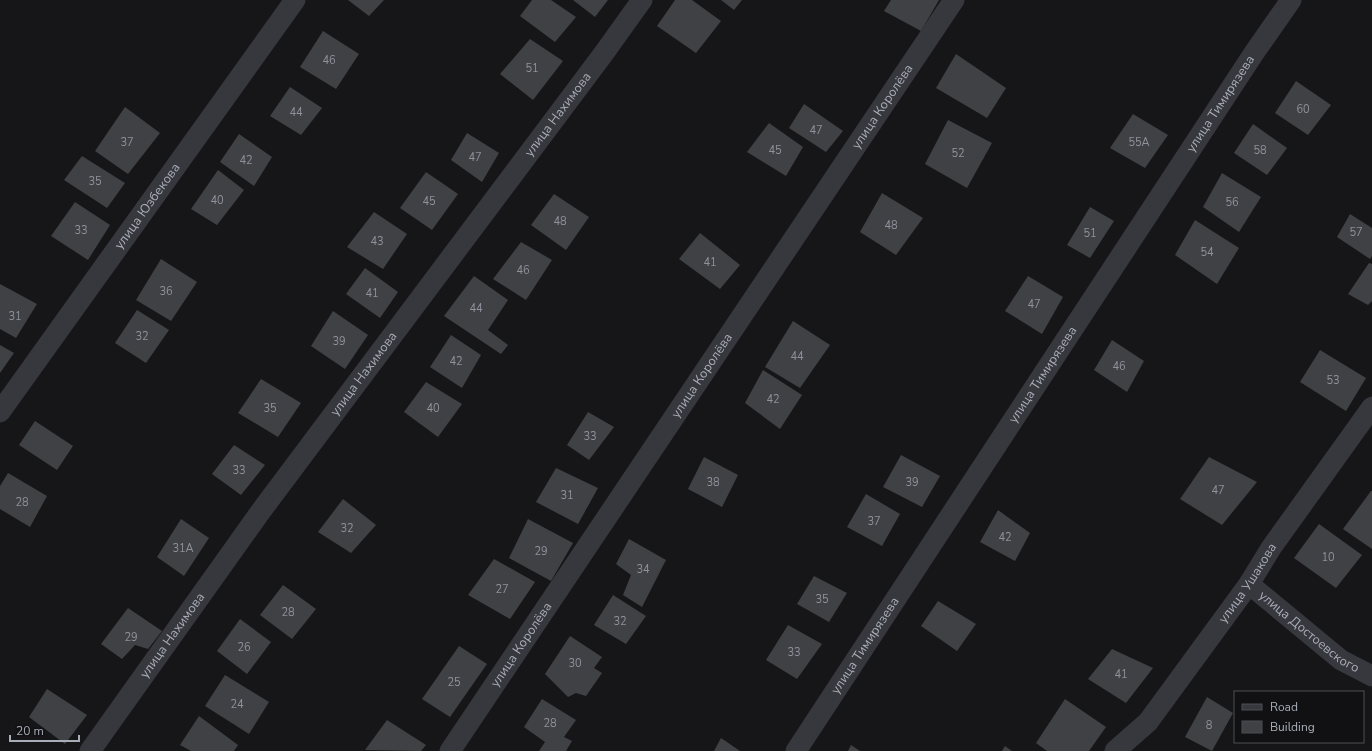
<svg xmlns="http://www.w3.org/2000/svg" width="1372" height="751" font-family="'Nunito Sans',sans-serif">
	<rect width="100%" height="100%" fill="#161618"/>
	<!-- building -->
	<g fill="#404145">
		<path d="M348 0H384L369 16Z"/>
		<path d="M532 0H551L576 17 555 42 520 16Z"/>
		<path d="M573 0H608L595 17Z"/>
		<path d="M675 0H692L721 21 696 53 657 26Z"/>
		<path d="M721 0H742L734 10Z"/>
		<path d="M891 0H939L921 31 884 11Z"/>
		<path d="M323 31 359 54 336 89 300 67Z"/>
		<path d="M530 39 563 61 533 100 500 74Z"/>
		<path d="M956 54 1006 88 987 118 936 88Z"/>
		<path d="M1296 81 1331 105 1308 135 1275 113Z"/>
		<path d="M290 87 322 108 301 135 270 116Z"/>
		<path d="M804 104 843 131 826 152 789 128Z"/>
		<path d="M125 107 160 133 128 174 95 151Z"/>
		<path d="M1133 114 1168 135 1145 168 1110 148Z"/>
		<path d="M948 120 992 143 967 188 925 164Z"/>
		<path d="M769 123 803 147 786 176 747 152Z"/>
		<path d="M1253 124 1287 148 1267 175 1234 153Z"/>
		<path d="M467 133 499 153 482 182 451 160Z"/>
		<path d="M239 134 272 157 254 186 220 162Z"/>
		<path d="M82 156 125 183 107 208 64 180Z"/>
		<path d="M218 170 244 190 217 225 191 209Z"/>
		<path d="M426 172 458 194 432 230 400 208Z"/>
		<path d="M1222 173 1261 197 1239 232 1203 207Z"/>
		<path d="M882 193 923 218 896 255 860 232Z"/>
		<path d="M554 194 589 217 566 250 531 225Z"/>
		<path d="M75 202 110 225 88 260 51 236Z"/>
		<path d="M1090 207 1114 221 1090 258 1067 245Z"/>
		<path d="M374 212 407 234 383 269 347 247Z"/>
		<path d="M1350 214 1372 228V256L1370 259 1337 237Z"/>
		<path d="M1195 220 1239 248 1217 284 1175 255Z"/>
		<path d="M700 233 740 265 720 289 679 259Z"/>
		<path d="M521 242 552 260 526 300 493 279Z"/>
		<path d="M161 259 197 282 171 321 136 300Z"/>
		<path d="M1369 263 1372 264V301L1368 305 1348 294Z"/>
		<path d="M365 268 398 292 380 318 346 294Z"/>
		<path d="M474 276 508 300 488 330 508 345 501 354 444 316Z"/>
		<path d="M1028 276 1063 297 1042 334 1005 311Z"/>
		<path d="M0 284 37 304 16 338 0 329Z"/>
		<path d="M137 310 169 330 146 363 115 343Z"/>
		<path d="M333 311 368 335 345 369 311 346Z"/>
		<path d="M793 321 830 345 800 388 765 367Z"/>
		<path d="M451 335 481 355 462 388 430 367Z"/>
		<path d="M1112 340 1144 361 1127 392 1094 370Z"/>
		<path d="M0 345 14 353 0 373Z"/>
		<path d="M1320 350 1366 378 1346 411 1300 382Z"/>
		<path d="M763 370 802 395 780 429 745 403Z"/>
		<path d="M261 379 301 403 278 437 238 413Z"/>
		<path d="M426 382 462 404 438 437 404 412Z"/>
		<path d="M588 412 614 427 589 460 567 445Z"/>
		<path d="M35 421 73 446 57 470 19 445Z"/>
		<path d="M234 445 265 465 241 495 212 474Z"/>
		<path d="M901 455 940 476 922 507 883 487Z"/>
		<path d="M704 457 738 475 722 507 688 489Z"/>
		<path d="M1209 457 1257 482 1222 525 1180 499Z"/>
		<path d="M556 468 598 488 578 524 536 502Z"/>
		<path d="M8 473 47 496 30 527 0 509V486Z"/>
		<path d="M1371 491H1372V549L1343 529Z"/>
		<path d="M866 494 900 514 882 546 847 527Z"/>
		<path d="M343 499 376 525 351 553 318 532Z"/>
		<path d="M998 510 1030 533 1015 561 980 542Z"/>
		<path d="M181 519 209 538 184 576 157 557Z"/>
		<path d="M528 519 573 543 551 581 509 558Z"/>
		<path d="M1319 524 1362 555 1336 588 1294 558Z"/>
		<path d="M629 539 666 560 642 607 623 595 631 575 616 564Z"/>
		<path d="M494 559 535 582 510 619 468 595Z"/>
		<path d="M814 576 847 593 829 622 797 604Z"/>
		<path d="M283 585 316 609 292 639 260 615Z"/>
		<path d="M613 595 646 616 626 644 594 625Z"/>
		<path d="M938 601 976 624 957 651 921 626Z"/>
		<path d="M128 608 162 631 148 649 135 645 122 659 101 644Z"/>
		<path d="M240 619 271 642 247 674 217 651Z"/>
		<path d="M788 625 822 644 797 679 766 660Z"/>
		<path d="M570 636 602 657 594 668 602 673 586 696 576 693 568 697 545 674Z"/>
		<path d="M459 646 487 664 450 717 422 699Z"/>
		<path d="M1112 649 1153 668 1126 703 1088 679Z"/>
		<path d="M225 675 269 702 249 734 205 706Z"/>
		<path d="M47 689 87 715 65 744 29 717Z"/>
		<path d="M1207 697 1233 713 1212 751 1185 737Z"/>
		<path d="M542 699 576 720 564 737 572 741 566 751H539L545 742 524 727Z"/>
		<path d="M1065 699 1106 727 1089 751H1047L1036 743Z"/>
		<path d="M199 716 238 745 234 751H191L180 745Z"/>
		<path d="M387 720 426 745 421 751 365 750Z"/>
		<path d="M721 738 740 751H714Z"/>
		<path d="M851 745 860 751H848Z"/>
		<path d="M1005 746 1012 751H1002Z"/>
	</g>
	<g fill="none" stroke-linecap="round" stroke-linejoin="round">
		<!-- minor -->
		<g stroke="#37383d" stroke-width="21">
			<path id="s1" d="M0 412 295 0"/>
			<path id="s2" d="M1249 584 1341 660 1372 676"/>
			<path id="s3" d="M90 751 261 511 604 53 642 0"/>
			<path id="s4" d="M450 751 954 0"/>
			<path id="s5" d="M796 751 1254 53 1291 0"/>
			<path id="s6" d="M1115 751 1148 722 1249 584 1271 548 1372 407"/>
		</g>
	</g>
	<g text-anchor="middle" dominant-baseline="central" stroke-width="3.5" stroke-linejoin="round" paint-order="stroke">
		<!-- number labels -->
		<g font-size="11" fill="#8e929b">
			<text x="329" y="60">46</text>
			<text x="532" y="68">51</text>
			<text x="1303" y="109">60</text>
			<text x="296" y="112">44</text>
			<text x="816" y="130">47</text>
			<text x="127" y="142">37</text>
			<text x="1139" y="142">55А</text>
			<text x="775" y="150">45</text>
			<text x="1260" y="150">58</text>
			<text x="958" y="153">52</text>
			<text x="475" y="157">47</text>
			<text x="246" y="160">42</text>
			<text x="95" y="181">35</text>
			<text x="217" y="200">40</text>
			<text x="429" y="201">45</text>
			<text x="1232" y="202">56</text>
			<text x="560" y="221">48</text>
			<text x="891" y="225">48</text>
			<text x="81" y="230">33</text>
			<text x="1356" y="232">57</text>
			<text x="1090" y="233">51</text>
			<text x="377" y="241">43</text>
			<text x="1207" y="252">54</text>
			<text x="710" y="262">41</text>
			<text x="523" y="270">46</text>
			<text x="166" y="291">36</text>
			<text x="372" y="293">41</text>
			<text x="1034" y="304">47</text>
			<text x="476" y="308">44</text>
			<text x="15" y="316">31</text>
			<text x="142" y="336">32</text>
			<text x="339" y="341">39</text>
			<text x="797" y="356">44</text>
			<text x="456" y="361">42</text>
			<text x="1119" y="366">46</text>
			<text x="1333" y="380">53</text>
			<text x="773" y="399">42</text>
			<text x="270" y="408">35</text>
			<text x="433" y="408">40</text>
			<text x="590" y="436">33</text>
			<text x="239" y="470">33</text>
			<text x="713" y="482">38</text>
			<text x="912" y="482">39</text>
			<text x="1218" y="490">47</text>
			<text x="567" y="495">31</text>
			<text x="22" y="502">28</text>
			<text x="874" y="521">37</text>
			<text x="347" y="528">32</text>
			<text x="1005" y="537">42</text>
			<text x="183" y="548">31А</text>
			<text x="541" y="551">29</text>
			<text x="1328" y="557">10</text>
			<text x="643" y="569">34</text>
			<text x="502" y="589">27</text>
			<text x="822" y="599">35</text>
			<text x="288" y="612">28</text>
			<text x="620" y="621">32</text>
			<text x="131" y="637">29</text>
			<text x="244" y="647">26</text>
			<text x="794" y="652">33</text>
			<text x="575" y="663">30</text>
			<text x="1121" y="674">41</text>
			<text x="454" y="682">25</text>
			<text x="237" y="704">24</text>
			<text x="550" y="723">28</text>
			<text x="1209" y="725">8</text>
		</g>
		<!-- street labels -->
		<g font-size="13" fill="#a8adb8" stroke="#111113">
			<text stroke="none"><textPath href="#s5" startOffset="774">улица Тимирязева</textPath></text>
			<text stroke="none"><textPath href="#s4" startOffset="776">улица Королёва</textPath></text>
			<text stroke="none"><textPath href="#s3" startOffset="790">улица Нахимова</textPath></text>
			<text stroke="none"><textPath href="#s1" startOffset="253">улица Юзбекова</textPath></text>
			<text stroke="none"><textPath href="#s3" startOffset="466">улица Нахимова</textPath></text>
			<text stroke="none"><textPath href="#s5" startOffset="450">улица Тимирязева</textPath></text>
			<text stroke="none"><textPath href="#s4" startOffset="452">улица Королёва</textPath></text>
			<text stroke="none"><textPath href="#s6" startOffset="215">улица Ушакова</textPath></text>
			<text stroke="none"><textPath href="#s2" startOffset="77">улица Достоевского</textPath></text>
			<text stroke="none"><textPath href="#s3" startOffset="142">улица Нахимова</textPath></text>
			<text stroke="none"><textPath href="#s4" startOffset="128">улица Королёва</textPath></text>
			<text stroke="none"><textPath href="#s5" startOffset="126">улица Тимирязева</textPath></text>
		</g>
	</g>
	<!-- legend -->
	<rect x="1234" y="691" width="130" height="52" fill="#111113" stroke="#4d4f55"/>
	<rect x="1242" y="704" width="20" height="6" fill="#37383d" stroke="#4d4f55"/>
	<text x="1270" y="711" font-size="12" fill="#a8adb8">Road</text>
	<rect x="1242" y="721" width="20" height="12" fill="#404145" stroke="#4d4f55"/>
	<text x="1270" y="731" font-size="12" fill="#a8adb8">Building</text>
	<!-- scale -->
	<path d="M10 735v6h69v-6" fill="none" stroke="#a8adb8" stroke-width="2"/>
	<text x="16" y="735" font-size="12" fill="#a8adb8" stroke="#111113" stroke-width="3" paint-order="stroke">20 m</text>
</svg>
